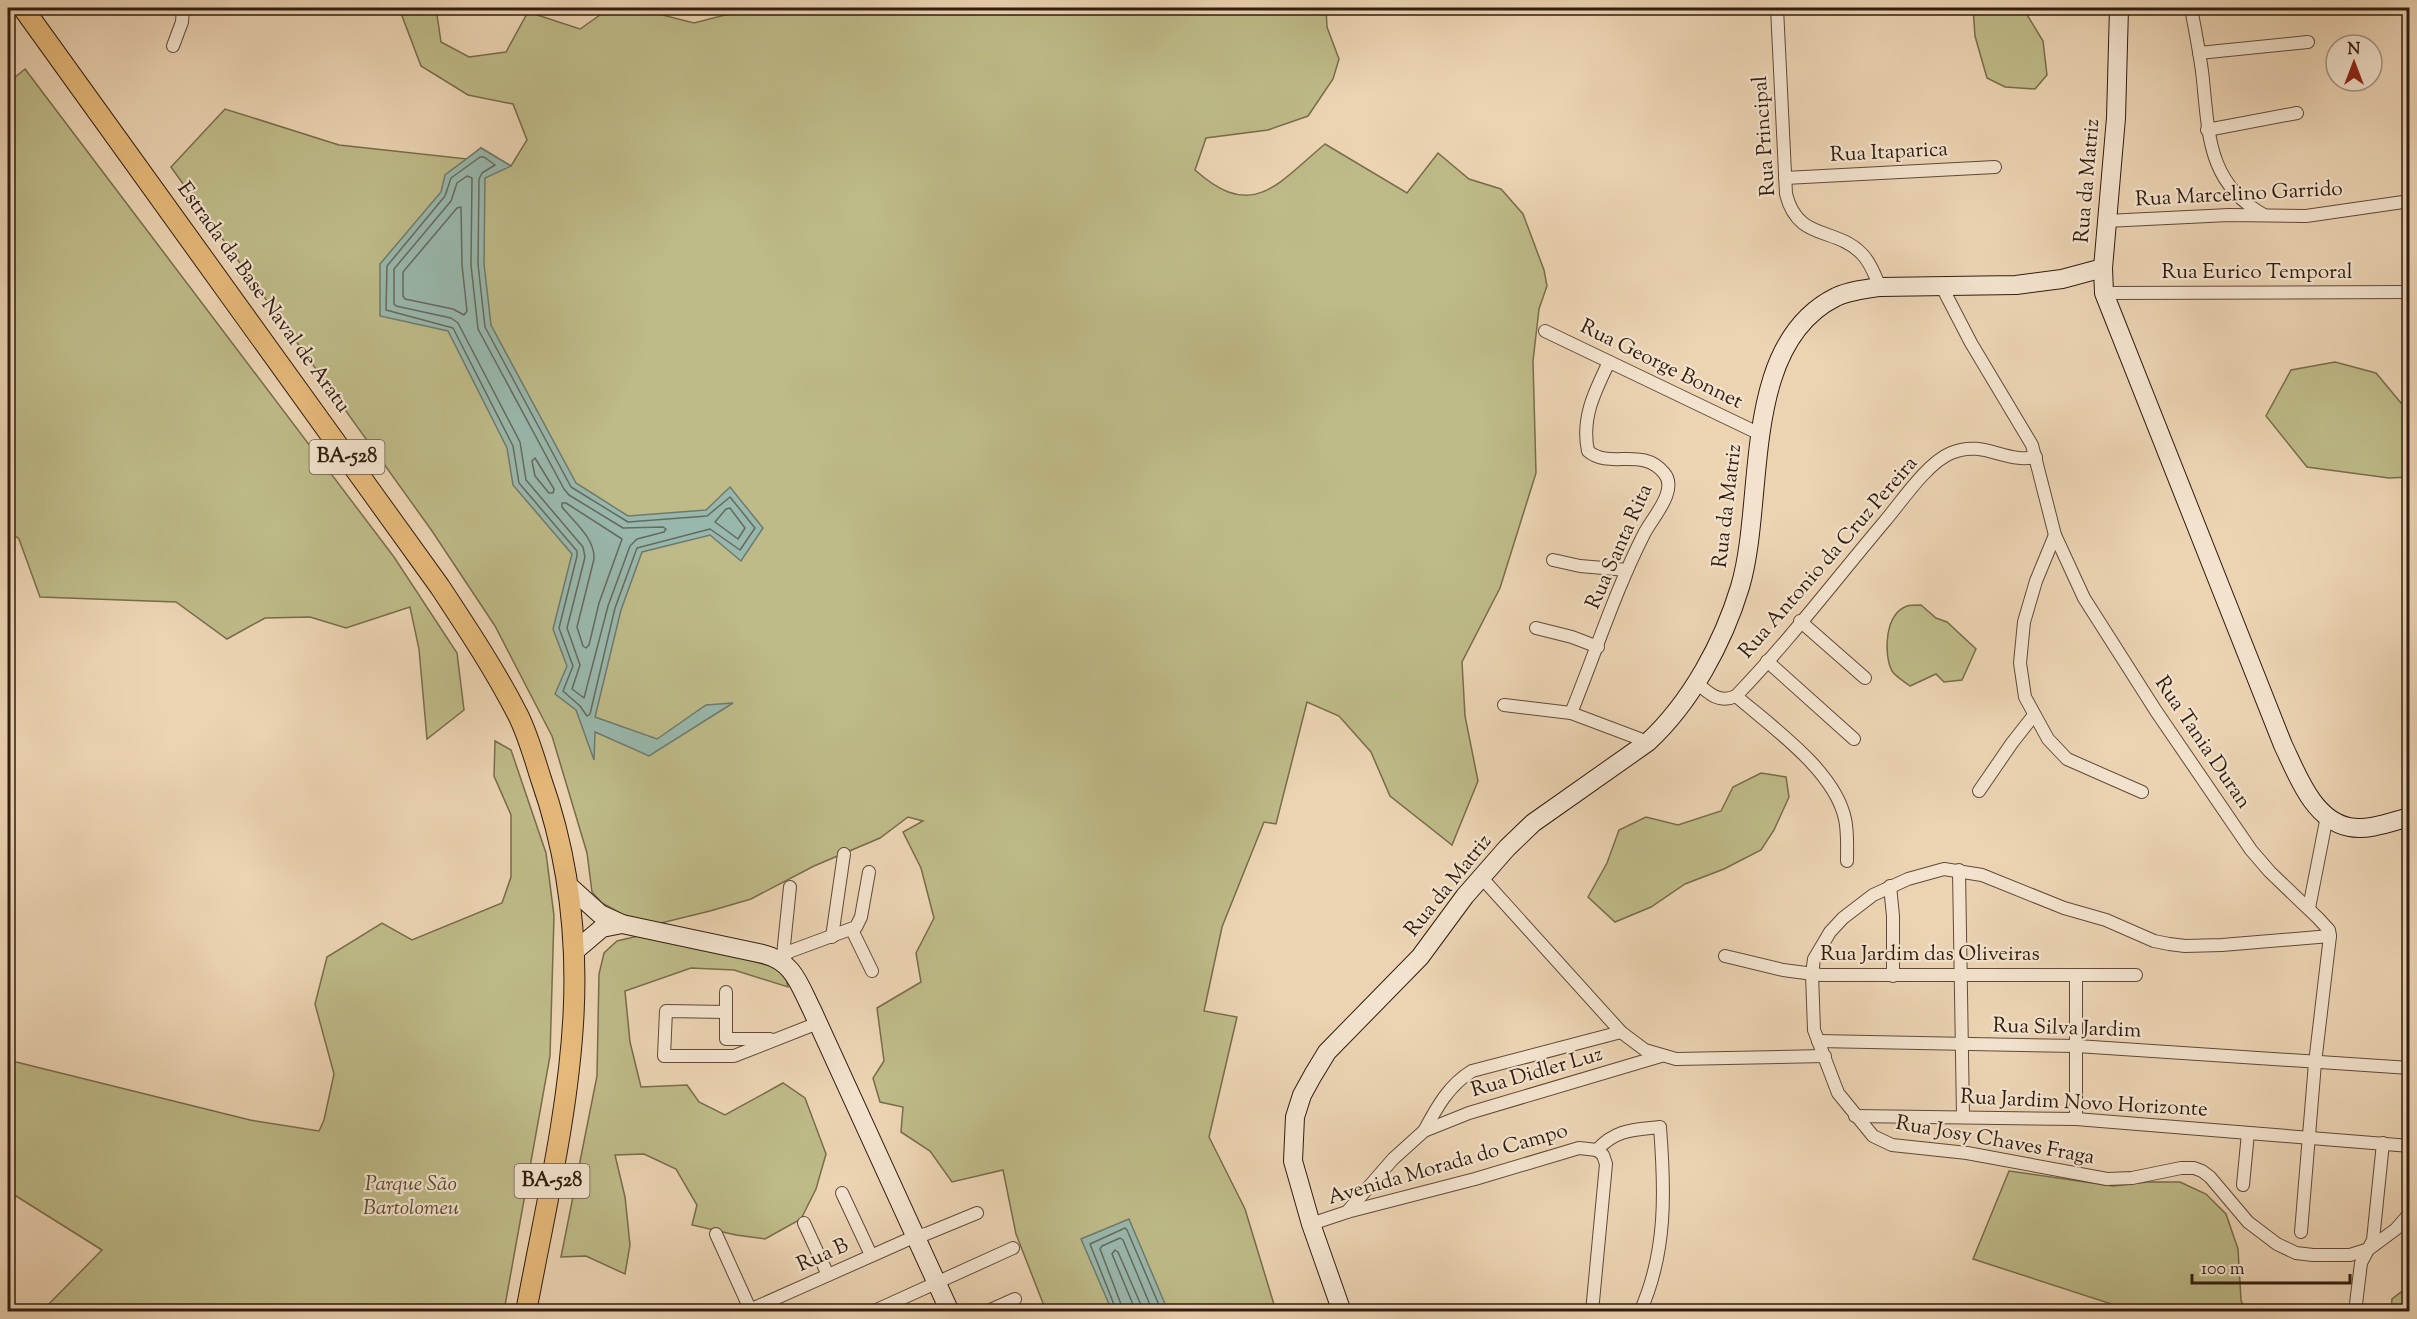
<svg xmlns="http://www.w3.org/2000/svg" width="2417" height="1319" font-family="'Sorts Mill Goudy',serif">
	<rect width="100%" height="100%" fill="#ecd4b3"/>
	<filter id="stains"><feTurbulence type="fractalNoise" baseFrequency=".00333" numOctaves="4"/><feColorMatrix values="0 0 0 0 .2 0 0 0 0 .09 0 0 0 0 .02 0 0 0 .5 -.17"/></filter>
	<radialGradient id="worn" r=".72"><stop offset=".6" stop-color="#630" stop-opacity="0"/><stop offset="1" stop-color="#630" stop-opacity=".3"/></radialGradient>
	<!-- green -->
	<g fill="#bebb88" stroke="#786c4c" stroke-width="1.5">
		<path d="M399 8H436L441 42 469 57 506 52 528 12 580 29 610 8H635L694 23 752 8H1326L1327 27 1339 59 1333 79 1308 116 1268 130 1206 138 1195 170C1253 222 1277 184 1325 144L1407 193 1438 153 1469 179 1501 189 1523 214 1544 270 1547 286 1539 309 1533 361 1536 473 1500 588 1462 662 1465 716 1478 781 1452 845 1390 796 1371 752 1339 716 1307 702 1276 824 1264 822 1222 927 1204 1011 1237 1017 1209 1137 1245 1209 1276 1311H1046L1016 1234 1003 1170 952 1182 930 1151 901 1132 903 1107 880 1102 873 1078 884 1061 877 1008 921 982 916 953 934 918 921 868 903 832 923 821 908 817 880 838 814 866 751 899 710 911 657 924 624 915 602 903 592 892 587 853 552 736 495 626 432 531 171 167 225 109 339 145 467 159 481 148 511 166 527 140 513 104 468 95 421 66Z"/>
		<path d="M1973 8H2023L2043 41 2047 75 2035 89 2005 87 1987 78 1975 36Z"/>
		<path d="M25 69 394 557 457 653 464 710 427 739 419 649 410 607 346 628 310 617 265 618 227 639 176 602 40 597 19 539 8 530V83Z"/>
		<path d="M2335 362 2376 373 2401 403 2409 404V477L2389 478 2307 467 2266 416 2291 370Z"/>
		<path d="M1921 605 1936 618 1947 622 1976 649 1962 680 1944 682 1936 674 1910 686C1905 682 1896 677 1892 671 1883 653 1885 614 1907 606 1911 605 1917 605 1921 605Z"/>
		<path d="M495 741 511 750 546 853 554 916 550 1056 504 1311H42L102 1250 8 1191V1060L250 1120 319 1131 324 1120 334 1074 315 1004 327 957 382 923 412 940 502 903 511 877V815L494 776Z"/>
		<path d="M1761 773 1786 777 1789 797 1774 830 1761 850 1724 869 1685 884 1651 907 1615 922 1588 897 1607 863 1619 830 1646 817 1678 825 1721 811 1733 787Z"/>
		<path d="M638 936 749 960 784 970 788 987 734 970 691 968 625 991 630 1042 641 1087 687 1085 699 1102 725 1115 783 1083 805 1098 826 1154 816 1189 801 1219 765 1239 736 1235 692 1225 697 1205 676 1169 644 1154 615 1155 625 1197 630 1245 625 1274 586 1256 561 1257 597 1076 599 974 604 953 617 941Z"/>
		<path d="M2009 1171 2113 1186 2148 1182H2180L2206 1194 2226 1214 2238 1249 2241 1300 2245 1311H2133L1973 1259Z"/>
		<path d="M2409 1286V1311H2391L2392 1299Z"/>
	</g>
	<!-- water -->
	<g fill="#99b8ad" stroke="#6f7a6e" stroke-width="1.5">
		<path d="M481 148 511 166 485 178 484 264 491 325 576 483 628 516 706 510 730 487 763 528 741 561 710 535 642 552 621 610 595 717 657 739 706 705 733 703 649 756 595 732 594 760 576 710 555 694 567 666 553 629 572 554 513 485 507 448 448 331 380 316V264L441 192 445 175Z"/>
		<path d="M1129 1219 1168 1311H1112L1081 1239Z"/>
	</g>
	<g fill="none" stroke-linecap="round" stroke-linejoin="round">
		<!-- shore -->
		<g stroke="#656a5e" stroke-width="1.5">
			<path d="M480 157H484L495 165 482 173 479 179 478 264 485 327 571 487 628 522 707 516 730 497 755 528 740 550 710 529 637 548 615 608 590 714 587 716 580 706 563 691 573 666 559 628 577 556V551L519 483 513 446 453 328 386 310 387 266 445 196 451 178Z"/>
			<path d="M467 176 472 178 471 265 478 329 564 489 569 495 623 528 663 527 666 529 664 532 637 539 630 546 608 606 584 698 572 689 580 665 567 628 585 557 583 547 526 480 520 442 458 323 451 318 396 306 394 304V269L451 201 457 183Z"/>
			<path d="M461 207 462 265 467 311 464 315 453 309 405 299 403 296V272L457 208Z"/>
			<path d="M535 458 554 489 553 493H549L535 476 532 461Z"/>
			<path d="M562 503H566L622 539 599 603 589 645 586 648 583 646 577 627 594 559C595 538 574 522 562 507Z"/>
			<path d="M730 508 745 528 738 539 715 522 726 509Z"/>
			<path d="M1117 1312 1090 1244 1125 1228 1127 1230 1162 1312"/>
			<path d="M1124 1312 1100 1249 1102 1246 1120 1238 1123 1240 1153 1312"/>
			<path d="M1133 1312 1132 1302 1112 1254 1115 1250 1118 1252 1144 1312"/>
		</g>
		<defs>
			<g id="street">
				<path d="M1777 8 1786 194C1798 242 1835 226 1862 254 1871 263 1875 276 1880 287"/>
				<path d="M2191 8C2195 29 2199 50 2202 71 2209 130 2205 182 2264 215"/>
				<path d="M173 46 182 22 183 8"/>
				<path d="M2199 53 2308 42"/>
				<path d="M2207 130 2297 113"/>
				<path d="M1785 178 1995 167"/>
				<path d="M2106 221 2229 215 2306 216 2410 201"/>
				<path d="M1942 287 1971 343 2032 445 2055 535 2084 598 2156 711 2251 850 2270 872 2318 918 2329 930 2330 936 2315 1063 2301 1232"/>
				<path d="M2104 293 2410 292"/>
				<path d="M1545 331 1760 434"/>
				<path d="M2055 535 2036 581 2024 622 2020 663 2025 697 2048 739 2067 759 2142 792"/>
				<path d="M1553 560 1580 566 1627 570"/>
				<path d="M1800 621 1865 678"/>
				<path d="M1536 628 1572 637 1598 647"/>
				<path d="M1767 661 1854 739"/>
				<path d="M1696 682C1708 693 1719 704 1736 696 1789 641 1836 579 1885 521 1902 501 1927 463 1951 453 1984 439 2005 464 2036 457"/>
				<path d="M1736 696C1772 727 1835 771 1845 819 1848 832 1847 847 1847 861"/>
				<path d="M1504 705 1571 713 1648 742"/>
				<path d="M1571 713C1595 654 1615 591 1644 534 1652 518 1679 490 1664 473 1642 446 1610 470 1588 451 1581 418 1595 391 1609 362"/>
				<path d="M1979 791 2012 743 2034 715"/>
				<path d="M1959 870 1963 1116"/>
				<path d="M1481 877 1621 1032 1645 1050 1676 1059 1825 1056"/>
				<path d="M1890 886 1893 916V976"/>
				<path d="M2309 908 2327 816"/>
				<path d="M852 930 872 971"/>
				<path d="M2330 936 2222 945 2185 946 2169 944 2154 941 2106 920 2064 908 1982 875 1944 869 1908 879 1873 895 1843 918 1830 932 1814 959 1812 974 1814 1030 1838 1093 1873 1136 1892 1145 1967 1153 2107 1179 2132 1178 2181 1168H2194L2202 1171 2210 1177 2248 1222 2277 1244 2296 1253 2313 1255H2350L2369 1249 2396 1229 2410 1213"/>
				<path d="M832 937 844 854"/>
				<path d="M783 955 790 887"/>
				<path d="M1725 956 1783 970 1821 975H2136"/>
				<path d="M779 958 791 951 856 927 861 917 869 872"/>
				<path d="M726 992V1039H770"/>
				<path d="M726 1012 666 1011 664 1056H734L818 1023"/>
				<path d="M1818 1041 2077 1046 2410 1068"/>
				<path d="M1855 1116 2076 1119 2410 1146"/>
				<path d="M2076 1119V975"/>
				<path d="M1424 1131C1437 1107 1449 1085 1472 1071L1621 1032"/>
				<path d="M1597 1150C1616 1129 1634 1130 1660 1127 1665 1191 1667 1252 1640 1312"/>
				<path d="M2243 1185 2248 1133"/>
				<path d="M842 1193 871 1255"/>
				<path d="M1347 1212 1393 1159 1424 1131 1469 1113 1661 1056"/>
				<path d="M804 1223 828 1275"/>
				<path d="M1311 1224 1347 1212 1475 1179 1579 1148 1597 1150"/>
				<path d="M716 1234 750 1309"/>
				<path d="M745 1312 916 1236 926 1234 977 1213"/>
				<path d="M872 1312 1013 1248"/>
				<path d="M986 1312 1015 1299"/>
				<path d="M1592 1312 1606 1164 1603 1155 1597 1150"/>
				<path d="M2355 1312 2361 1263 2373 1240 2383 1143"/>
			</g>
			<g id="secondary">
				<path d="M2119 8 2116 118 2103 268 2104 293 2283 745C2297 774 2313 820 2349 827 2368 831 2391 822 2410 817"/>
				<path d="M569 886 600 914 622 924 763 954C793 961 799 984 812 1010L950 1312"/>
				<path d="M575 951 602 928 622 924"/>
				<path d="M1342 1312 1311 1224 1293 1161 1295 1117 1302 1095 1313 1075 1327 1052 1420 957 1465 896 1507 848 1533 823 1648 742C1691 702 1723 643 1740 587 1766 500 1739 345 1836 297 1849 291 1865 289 1880 287L2016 285 2062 279 2103 268"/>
			</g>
			<path id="primary" d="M23 8 440 587C467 628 495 670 518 715 528 735 534 757 541 779 607 966 561 1125 526 1312"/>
		</defs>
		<!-- street casing -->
		<use href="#street" stroke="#604a39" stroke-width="14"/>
		<!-- secondary casing -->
		<use href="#secondary" stroke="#311c10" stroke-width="20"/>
		<!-- primary casing -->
		<use href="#primary" stroke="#311c10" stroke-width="22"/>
		<!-- street -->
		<use href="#street" stroke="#f3e3ce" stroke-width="12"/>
		<!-- secondary -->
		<use href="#secondary" stroke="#f3e3ce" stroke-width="18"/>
		<!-- primary -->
		<use href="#primary" stroke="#e6ba7a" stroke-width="20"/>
	</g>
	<g text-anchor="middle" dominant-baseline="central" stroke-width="4.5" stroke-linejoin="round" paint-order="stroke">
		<!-- shield labels -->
		<g fill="#f3e3ce" stroke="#6b5849" stroke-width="1.5">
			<rect x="309.5" y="440" width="75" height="34" rx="4.5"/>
			<rect x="514.5" y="1164" width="75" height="34" rx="4.5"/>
		</g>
		<g font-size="20" font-weight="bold" fill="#311c10">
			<text x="347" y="457">BA-528</text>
			<text x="552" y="1181">BA-528</text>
		</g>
		<!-- street labels -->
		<g font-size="21" fill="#311c10" stroke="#f3e3ce">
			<text transform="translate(1765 136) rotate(-94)">Rua Principal</text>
			<text transform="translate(1889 153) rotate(-3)">Rua Itaparica</text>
			<text transform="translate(2088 181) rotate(-85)">Rua da Matriz</text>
			<text transform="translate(2239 195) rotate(-3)">Rua Marcelino Garrido</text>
			<text x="2257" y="273">Rua Eurico Temporal</text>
			<text transform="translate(263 298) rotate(54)">Estrada da Base Naval de Aratu</text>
			<text transform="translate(1661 365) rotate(26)">Rua George Bonnet</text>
			<text transform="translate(1728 506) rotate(-83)">Rua da Matriz</text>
			<text transform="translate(1620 547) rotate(-66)">Rua Santa Rita</text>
			<text transform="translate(1829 558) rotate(-49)">Rua Antonio da Cruz Pereira</text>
			<text transform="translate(2202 743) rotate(56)">Rua Tania Duran</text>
			<text transform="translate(1449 886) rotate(-51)">Rua da Matriz</text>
			<text x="1930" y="955">Rua Jardim das Oliveiras</text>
			<text transform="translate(2067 1029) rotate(2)">Rua Silva Jardim</text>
			<text transform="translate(1537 1073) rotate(-16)">Rua Didler Luz</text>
			<text transform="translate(2084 1104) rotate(3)">Rua Jardim Novo Horizonte</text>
			<text transform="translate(1995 1141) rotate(10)">Rua Josy Chaves Fraga</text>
			<text transform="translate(1448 1165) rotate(-16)">Avenida Morada do Campo</text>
			<text transform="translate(823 1256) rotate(-24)">Rua B</text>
		</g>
		<!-- park labels -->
		<g font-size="21" font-style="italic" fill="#5b4c34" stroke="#f3e3ce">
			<text x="411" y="1185">Parque São<tspan x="411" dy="24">Bartolomeu</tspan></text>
		</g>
	</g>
	<!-- margin -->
	<rect width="2417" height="1319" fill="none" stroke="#ecd4b3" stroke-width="30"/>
	<rect x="9" y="9" width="2399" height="1301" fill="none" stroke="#311c10" stroke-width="3"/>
	<rect x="15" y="15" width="2387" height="1289" fill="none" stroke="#311c10" stroke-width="1.5"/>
	<!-- north arrow -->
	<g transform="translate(2354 63)"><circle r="28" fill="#f3e3ce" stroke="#a59382" stroke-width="1.5"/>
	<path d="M0-4.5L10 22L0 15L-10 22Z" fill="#8f2418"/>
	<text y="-9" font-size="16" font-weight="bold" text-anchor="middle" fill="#311c10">N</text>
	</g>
	<!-- scale -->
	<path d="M2192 1274v9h158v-9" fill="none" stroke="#311c10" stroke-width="3"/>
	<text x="2201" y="1274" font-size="18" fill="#311c10" stroke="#f3e3ce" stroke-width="4.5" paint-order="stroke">100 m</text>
	<rect width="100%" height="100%" filter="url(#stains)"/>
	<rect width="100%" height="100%" fill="url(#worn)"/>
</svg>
